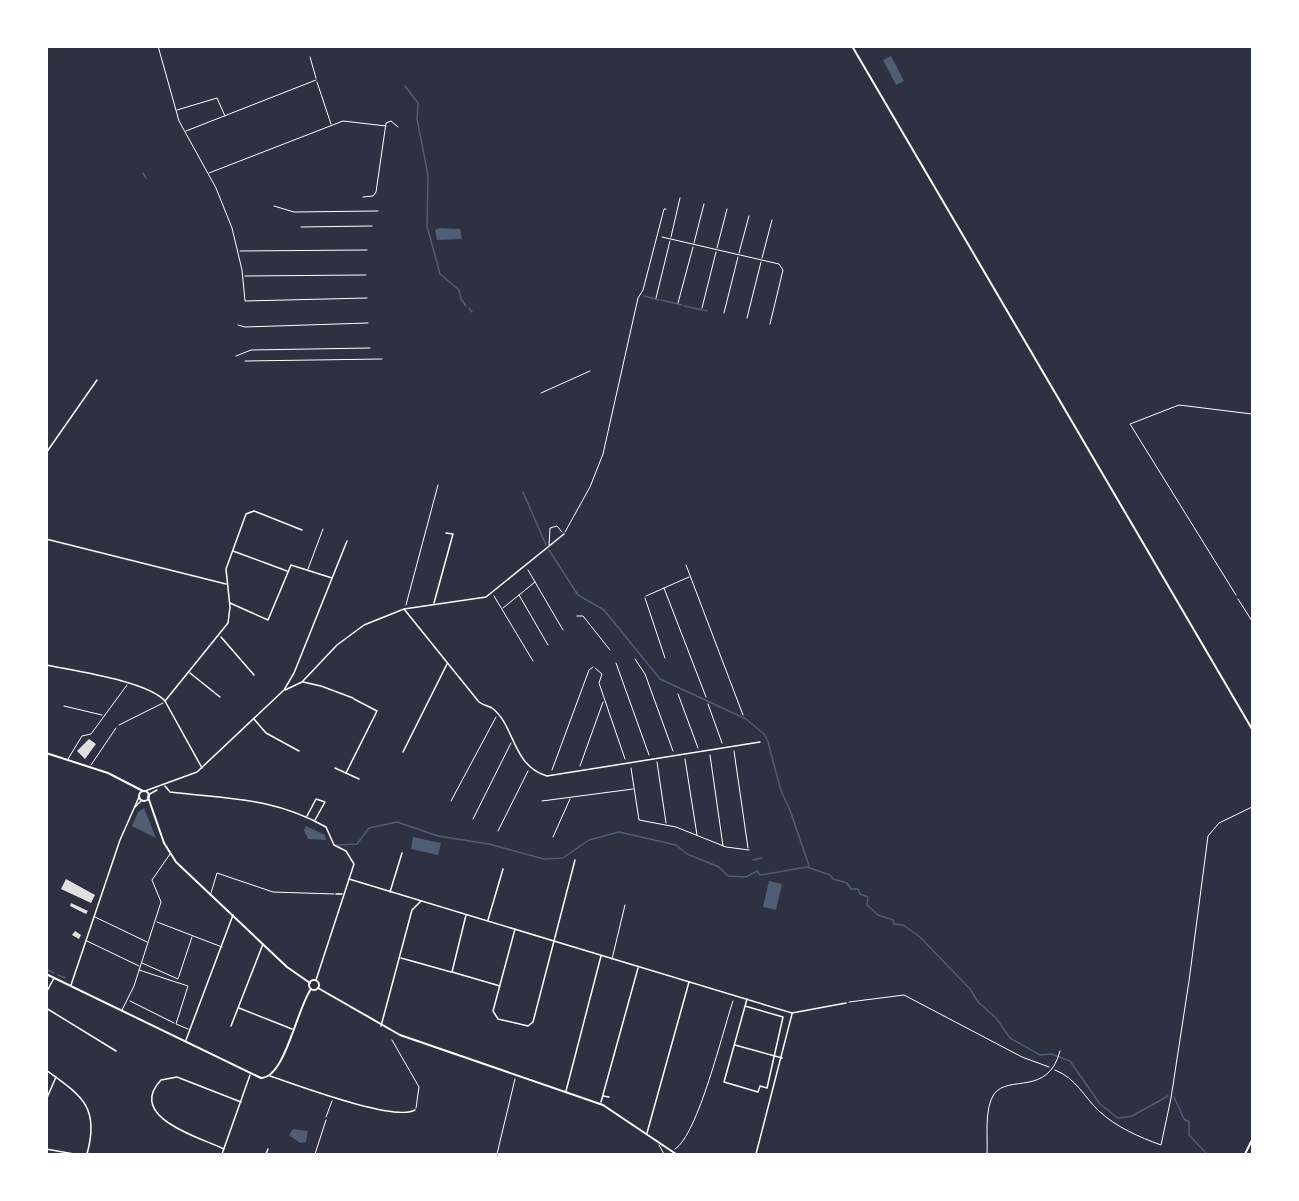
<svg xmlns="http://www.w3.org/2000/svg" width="1299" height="1201" font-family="Montserrat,sans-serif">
	<rect width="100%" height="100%" fill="#2d3142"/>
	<!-- water -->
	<g fill="#4f5d75">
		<path d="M891 56 904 81 896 85 883 60Z"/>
		<path d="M439 228 460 229 462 239 437 240 435 230Z"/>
		<path d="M144 808 156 838 132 826 138 812Z"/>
		<path d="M306 826 325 835 326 840 308 839 304 830Z"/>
		<path d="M413 837 441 843 438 855 411 849Z"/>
		<path d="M769 881 782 884 776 910 763 907Z"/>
		<path d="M293 1129 308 1131 306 1142 300 1143 289 1135Z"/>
	</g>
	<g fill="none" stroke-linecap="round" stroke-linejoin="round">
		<!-- stream -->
		<g stroke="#4f5d75" stroke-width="1.5">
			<path d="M405 86 418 103 417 119 428 175 427 226 440 274 459 290 461 299 466 306"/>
			<path d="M143 173 146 178"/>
			<path d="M644 296 659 300"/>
			<path d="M661 300 682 305"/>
			<path d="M684 306 707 311"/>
			<path d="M469 308 472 312"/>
			<path d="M523 492 546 545"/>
			<path d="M549 550 578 595 604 610 660 679 746 719 764 734 768 741"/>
			<path d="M768 742 781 791 790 810 809 866"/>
			<path d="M337 845 357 844 369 828 397 822 438 836 489 844 544 859 563 858 589 840 619 832 676 845 687 854 719 867 728 876 746 877 757 871 760 875 807 867 830 875 833 879 847 883 851 889H858L860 894 868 897 867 905 878 915 893 920 894 924 903 925 920 937 970 989 978 1002 996 1018 1010 1038 1040 1055 1051 1054 1070 1061 1100 1104 1118 1118 1132 1116 1168 1096"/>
			<path d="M753 860 762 858"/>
			<path d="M46 969 54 973"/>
			<path d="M58 975 65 978"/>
			<path d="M1174 1097 1184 1119 1189 1122V1135L1207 1154"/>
		</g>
	</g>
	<!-- building -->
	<g fill="#e0e0e3">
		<path d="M89 739 96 744 85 759 77 751Z"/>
		<path d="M66 879 95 895 91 903 61 889Z"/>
		<path d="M71 903 88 911 86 914 70 906Z"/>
		<path d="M75 931 81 935 79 939 72 935Z"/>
	</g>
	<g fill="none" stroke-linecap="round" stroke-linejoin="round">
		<!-- path -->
		<g stroke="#fff" stroke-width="1">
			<path d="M158 46 179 121 216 188 232 228 242 270 245 301 367 298"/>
			<path d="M310 57 316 78"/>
			<path d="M317 82 331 124"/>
			<path d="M177 110 217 98 225 116"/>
			<path d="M186 131 316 80"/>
			<path d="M209 173 343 121 386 126"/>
			<path d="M363 197 373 196 376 192 386 123 391 121 398 127"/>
			<path d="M274 206 294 212 378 211"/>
			<path d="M301 227 372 226"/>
			<path d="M662 237 779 264 783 270 770 324"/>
			<path d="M671 237 680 198"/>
			<path d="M694 243 704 204"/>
			<path d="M717 248 727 209"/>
			<path d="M240 251 367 250"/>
			<path d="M739 253 749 216"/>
			<path d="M762 258 772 220"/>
			<path d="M245 276 366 275"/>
			<path d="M656 298 670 241"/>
			<path d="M678 303 693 247"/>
			<path d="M702 308 716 252"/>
			<path d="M724 313 738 257"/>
			<path d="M747 318 761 262"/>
			<path d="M238 325 245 327 368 323"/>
			<path d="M236 356 251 350 370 348"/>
			<path d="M245 361 382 359"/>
			<path d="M541 393 590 371"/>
			<path d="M686 565 743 715"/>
			<path d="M528 570 563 630"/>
			<path d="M664 588 706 697"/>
			<path d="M519 595 548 645"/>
			<path d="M1236 595 1130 424 1179 405 1252 414"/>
			<path d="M494 596 533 661"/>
			<path d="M646 596 689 577"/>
			<path d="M645 598 665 658"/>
			<path d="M406 605 438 485"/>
			<path d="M503 608 535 582"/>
			<path d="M577 616H583L610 650"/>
			<path d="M635 659 645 674 673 751"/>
			<path d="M616 663 649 755"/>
			<path d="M595 668 602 674 599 683 625 759"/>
			<path d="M678 694 698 748"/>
			<path d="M708 704 722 743"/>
			<path d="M734 751 748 848"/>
			<path d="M710 755 723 846"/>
			<path d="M685 759 697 835"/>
			<path d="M657 762 666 823"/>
			<path d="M580 766 603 702"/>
			<path d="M631 768 639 820 676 827 726 847 749 850"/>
			<path d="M552 770 589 670 593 667"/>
			<path d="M451 801 496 717"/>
			<path d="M542 801 633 789"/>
			<path d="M473 819 511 743"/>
			<path d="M498 831 528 771"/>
			<path d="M553 837 570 799"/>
			<path d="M849 1002 904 995 1022 1057 1049 1067"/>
			<path d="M1055 1070C1076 1078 1084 1097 1099 1111 1116 1127 1139 1137 1161 1145L1171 1098 1189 981 1208 836 1219 823 1252 807"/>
			<path d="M326 1117 332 1101"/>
			<path d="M675 1149C698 1135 723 1030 733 1001"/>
			<path d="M497 1154 515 1079"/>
		</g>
		<!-- service -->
		<g stroke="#fff" stroke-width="1">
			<path d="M565 532 590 487 603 454 638 298 643 290 664 209H666"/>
			<path d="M549 545 550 528 557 526 562 532"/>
			<path d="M308 569 323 529"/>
			<path d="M1238 599 1252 621"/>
			<path d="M64 706 102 715"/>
			<path d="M119 725 163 703"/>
			<path d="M68 759 82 736 91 734 127 685"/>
			<path d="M91 765 116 728"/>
			<path d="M211 893 217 873 273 892 334 894"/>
			<path d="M95 917 147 942"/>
			<path d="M157 922 222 947"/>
			<path d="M87 941 139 966"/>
			<path d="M612 959 625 905"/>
			<path d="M142 963 178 979 192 937"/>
			<path d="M139 970 188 986 176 1024 188 1029"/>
			<path d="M130 1001 174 1023"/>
			<path d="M122 1010 134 986 161 902 152 880 170 854"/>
			<path d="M392 1040 419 1087 416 1108"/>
			<path d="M659 1145 664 1154"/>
			<path d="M315 1154 326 1120"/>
			<path d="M987 1154C988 1137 984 1109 994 1094 1009 1074 1048 1097 1060 1051"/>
		</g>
		<!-- minor -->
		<g stroke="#fff" stroke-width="1.5">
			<path d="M46 453 97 380"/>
			<path d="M46 539 226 584"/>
			<path d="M233 551 287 571"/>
			<path d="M230 603 268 620 291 565 332 578"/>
			<path d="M434 603 453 534 446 533"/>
			<path d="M404 609 479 702C483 705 488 706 492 708 515 725 512 766 547 776L760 742"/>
			<path d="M221 637 254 675"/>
			<path d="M46 665C75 671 147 681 165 701L202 768"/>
			<path d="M190 673 220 697"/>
			<path d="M303 682 321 686 353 698"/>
			<path d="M285 690 302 682 337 645 364 625 404 609 486 597 564 534"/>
			<path d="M165 701 228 623 230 607 226 569 246 514 254 511 302 530"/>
			<path d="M254 719 266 733 299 751"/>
			<path d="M403 752 447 664"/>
			<path d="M335 768 359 779"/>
			<path d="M346 773 377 711 354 699"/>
			<path d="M165 786 170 792C228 799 273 797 326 827L334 845 346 851 354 864 316 980"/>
			<path d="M145 791 197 772 284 690 294 673 347 541"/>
			<path d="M148 795 157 790"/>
			<path d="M135 807 142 800"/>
			<path d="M307 816 316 799 325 802 315 820"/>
			<path d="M349 879 792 1013 846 1003"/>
			<path d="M390 892 402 853"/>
			<path d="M336 894H342"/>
			<path d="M466 915 452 972 500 986"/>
			<path d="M488 920 503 869"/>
			<path d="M515 929 493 1011 498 1019 528 1026 533 1022 575 860"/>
			<path d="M401 958 451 972"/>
			<path d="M71 985 120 840 139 797"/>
			<path d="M46 993 54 978"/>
			<path d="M745 1006 783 1017 767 1088 760 1086 758 1092 724 1082 747 999"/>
			<path d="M46 1008 116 1051"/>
			<path d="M239 1008 292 1029"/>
			<path d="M231 1026 263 944"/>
			<path d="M381 1026 412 910 421 901"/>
			<path d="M186 1040 233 915"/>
			<path d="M735 1045 782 1058"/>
			<path d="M46 1070C82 1096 100 1107 87 1154"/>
			<path d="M270 1076C297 1085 395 1122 415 1110"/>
			<path d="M566 1091 601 956"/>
			<path d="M603 1096 609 1097"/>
			<path d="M46 1100 56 1077"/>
			<path d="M601 1102 638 968"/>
			<path d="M647 1133 689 982"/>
			<path d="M46 1149 74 1154"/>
			<path d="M224 1149C199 1137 126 1117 161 1080L177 1077 241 1102"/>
			<path d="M222 1154 250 1075"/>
			<path d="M266 1154 268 1149"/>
			<path d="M756 1154 792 1014"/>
		</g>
		<!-- tertiary -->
		<path stroke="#fff" stroke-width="2" d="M46 974 261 1078C285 1078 297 1008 311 989"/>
		<!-- secondary -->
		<g stroke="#fff" stroke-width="2">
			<path d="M46 753 108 773 143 791"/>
			<circle cx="144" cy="796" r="5"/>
			<path d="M148 797 164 843 176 862 287 967 310 983"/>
			<circle cx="314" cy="985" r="5"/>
			<path d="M318 988 400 1035 603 1105 676 1154"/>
		</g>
		<!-- primary -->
		<g stroke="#fff" stroke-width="2">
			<path d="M852 46 1252 729"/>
			<path d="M1245 1154 1252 1140"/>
		</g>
	</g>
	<!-- border -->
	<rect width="1299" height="1201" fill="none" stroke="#ffffff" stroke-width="96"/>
</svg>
